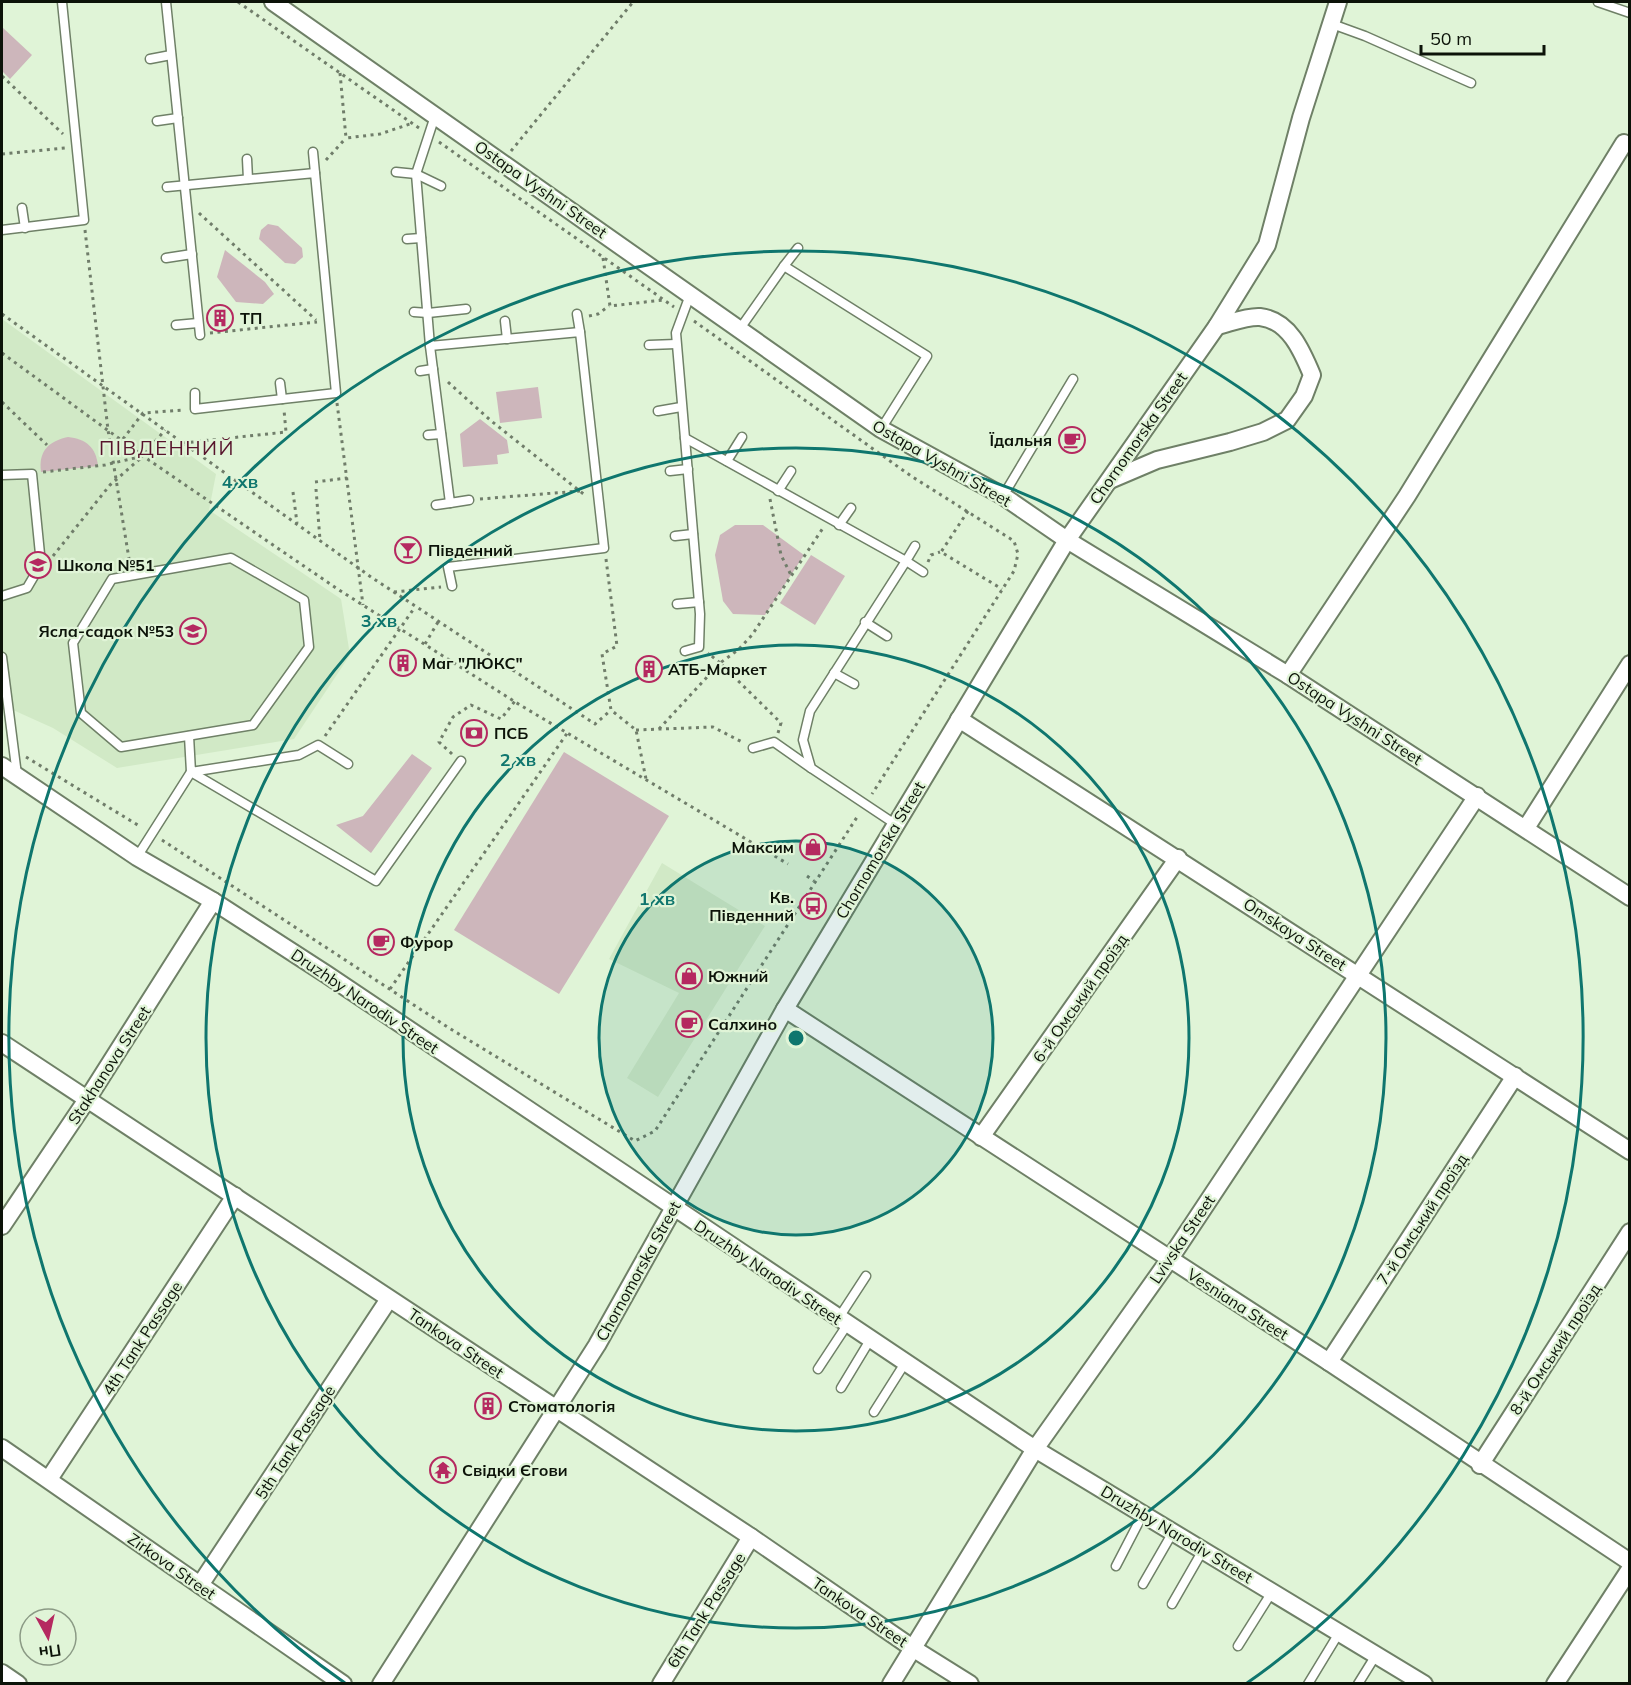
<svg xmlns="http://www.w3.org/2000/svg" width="1631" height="1685" font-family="Mulish,sans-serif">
	<rect width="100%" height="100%" fill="#e0f4d7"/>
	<!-- built -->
	<g fill="#d1e9c6">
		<path d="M2 319 216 474 209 510 341 599 350 655 294 739 117 768 53 728 2 705Z"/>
		<path d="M662 863 765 926 658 1097 627 1078 679 993 609 959Z"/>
	</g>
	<!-- green -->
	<g fill="#cdb6bb">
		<path d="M2 27 32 55 10 79 2 71Z"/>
		<path d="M268 224 278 226 302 248 303 257 295 264 285 263 259 239 261 230Z"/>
		<path d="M225 250 265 282 274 294 263 304 236 302 217 277Z"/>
		<path d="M538 387 542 418 500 423 496 392Z"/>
		<path d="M480 419 507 440 509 453 497 455 498 464 463 467 460 434Z"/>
		<path d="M68 437C86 439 96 447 98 466L41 472C38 451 49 441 68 437Z"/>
		<path d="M735 525H763L804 555 765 615 733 614 723 601 715 555 720 535Z"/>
		<path d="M811 555 845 576 815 625 780 603Z"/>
		<path d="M564 752 669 816 559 994 454 930Z"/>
		<path d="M412 754 432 768 371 853 336 825 363 816Z"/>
	</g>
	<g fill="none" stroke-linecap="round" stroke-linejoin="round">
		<defs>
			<g id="service">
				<path d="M166 2 200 335"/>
				<path d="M1598 2 1630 13"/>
				<path d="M1332 24 1365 36 1471 83"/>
				<path d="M150 59 171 55"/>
				<path d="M435 116 416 174 430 346 450 503 469 500"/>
				<path d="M157 121 178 118"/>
				<path d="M313 152 315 173"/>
				<path d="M247 159 248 179"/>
				<path d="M396 172 416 174 441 186"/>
				<path d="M167 187 315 173 336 393 195 409V393"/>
				<path d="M22 208 25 228"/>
				<path d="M2 230 84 220 62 2"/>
				<path d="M407 239 421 238"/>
				<path d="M166 258 192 254"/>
				<path d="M784 266 798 248"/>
				<path d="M414 312 428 313 466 309"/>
				<path d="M577 314 580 332"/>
				<path d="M505 321 507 339"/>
				<path d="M176 325 198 323"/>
				<path d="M739 330 784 266 927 356 881 429"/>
				<path d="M649 345 676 344"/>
				<path d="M430 346 580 332 604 548 448 567 452 586"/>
				<path d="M420 371 433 369"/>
				<path d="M280 383 282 399"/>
				<path d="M658 411 681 407"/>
				<path d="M428 435 441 434"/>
				<path d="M685 438 906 561 810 711 803 740 811 768 895 824"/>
				<path d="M727 461 742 437"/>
				<path d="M670 471 688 469"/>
				<path d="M2 475 32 474 41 564 27 588 2 596"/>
				<path d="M778 491 791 471"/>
				<path d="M1003 496 1073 379"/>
				<path d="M436 505 450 503"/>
				<path d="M839 525 851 508"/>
				<path d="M675 536 693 534"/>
				<path d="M915 546 906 561 923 572"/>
				<path d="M231 558 304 600 309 647 253 725 121 747 81 713 73 643 112 579Z"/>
				<path d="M677 604 699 602"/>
				<path d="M865 622 887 636"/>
				<path d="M685 651 699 647 700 614 676 333 690 295"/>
				<path d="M2 657 17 775"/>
				<path d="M834 673 854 684"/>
				<path d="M189 736 191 772 299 755 318 745 348 764"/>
				<path d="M753 748 774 742 811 768"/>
				<path d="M137 857 191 772 376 881 461 761"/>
				<path d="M838 1319 866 1276"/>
				<path d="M818 1369 847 1325"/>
				<path d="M841 1388 870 1340"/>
				<path d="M874 1412 905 1363"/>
				<path d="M1116 1566 1143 1514"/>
				<path d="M1143 1584 1173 1532"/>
				<path d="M1172 1604 1203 1550"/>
				<path d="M1238 1646 1272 1592"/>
				<path d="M1308 1684 1339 1633"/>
				<path d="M1358 1684 1376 1655"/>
			</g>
			<g id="minor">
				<path d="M273 2 881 429 1003 496 1067 540 1288 675 1630 897"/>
				<path d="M1110 480 1157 460 1230 442 1263 432 1287 420 1304 396 1312 375C1302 351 1289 320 1260 317 1247 316 1230 323 1217 326"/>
				<path d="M1288 675 1407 496 1624 143"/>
				<path d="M959 719 1630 1151"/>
				<path d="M2 766 137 857 213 901 326 974 1035 1449 1424 1684"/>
				<path d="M1526 828 1630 664"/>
				<path d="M785 1009 1329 1362 1630 1562"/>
				<path d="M2 1043 751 1537 914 1649 970 1684"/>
				<path d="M981 1137 1178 858"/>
				<path d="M2 1226 88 1098 213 901"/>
				<path d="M1329 1362 1515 1076"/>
				<path d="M2 1448 343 1684"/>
				<path d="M1480 1465 1630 1232"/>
				<path d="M49 1479 235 1196"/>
				<path d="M200 1585 389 1299"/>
				<path d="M2 1673 18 1684"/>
				<path d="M381 1684 597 1345 785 1009 1067 540 1217 326 1267 245 1301 118 1338 2"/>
				<path d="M661 1684 751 1537"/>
				<path d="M891 1684 1035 1449 1169 1260 1477 796"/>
				<path d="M1555 1684 1630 1569"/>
			</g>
		</defs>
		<!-- service casing -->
		<use href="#service" stroke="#6f8067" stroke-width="11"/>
		<!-- minor casing -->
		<use href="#minor" stroke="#6f8067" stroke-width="20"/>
		<!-- path -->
		<g stroke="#707d6a" stroke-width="3" stroke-dasharray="3 4.5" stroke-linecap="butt">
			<path d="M238 2 419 128"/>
			<path d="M340 73 346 138 380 134 413 123"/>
			<path d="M2 76 63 134"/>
			<path d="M439 142 674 307"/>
			<path d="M511 151 633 2"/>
			<path d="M2 154 65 148"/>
			<path d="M326 160 346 138"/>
			<path d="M199 213 316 320"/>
			<path d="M85 230 108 430 130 565"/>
			<path d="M603 258 610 306 663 300"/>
			<path d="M2 314 371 577 595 724 611 710"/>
			<path d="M589 316 598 314 609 306"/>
			<path d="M694 321 911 476 1014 541 1018 554 1014 571 872 794"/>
			<path d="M210 333 317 322"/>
			<path d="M2 353 143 456 336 588 520 705 788 864"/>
			<path d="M448 382 490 420 586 496"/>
			<path d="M2 402 47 445"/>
			<path d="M337 403 363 605"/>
			<path d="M123 439 143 413 184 410"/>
			<path d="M183 443 286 432 284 410"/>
			<path d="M43 472 105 465 143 456 165 430"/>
			<path d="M315 482 347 478"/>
			<path d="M316 489 320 540"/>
			<path d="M293 492 297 523"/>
			<path d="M480 499 580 491"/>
			<path d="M770 499 781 555 791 575"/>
			<path d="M968 511 941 552 1002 589"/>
			<path d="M53 556 110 485 142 457"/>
			<path d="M606 559 617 646 602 654 611 710 636 730 646 779"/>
			<path d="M928 562 931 555 940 552"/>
			<path d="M394 592 441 587"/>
			<path d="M425 644 438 622"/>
			<path d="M659 729 720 663 708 653"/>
			<path d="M636 730 713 727 744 743"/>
			<path d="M778 733 781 723 720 663 738 650 752 635 823 528"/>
			<path d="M325 736 415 607"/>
			<path d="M452 754 439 742 453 717 471 705 501 719 515 701"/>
			<path d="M26 757 141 827"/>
			<path d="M162 840 449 1028 635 1141 655 1131 859 814"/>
			<path d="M807 876 814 881"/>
			<path d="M390 989 568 732"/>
		</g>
		<!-- service -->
		<use href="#service" stroke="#fff" stroke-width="8"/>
		<!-- minor -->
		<use href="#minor" stroke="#fff" stroke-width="16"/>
	</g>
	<!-- distance rings -->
	<circle cx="796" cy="1038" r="197" fill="#0f766e" fill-opacity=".12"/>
	<g fill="none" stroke="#0f766e" stroke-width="3">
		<circle cx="796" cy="1038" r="197"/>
		<circle cx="796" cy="1038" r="393"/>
		<circle cx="796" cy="1038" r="590"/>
		<path d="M345 1683A787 787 0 1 1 1247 1683"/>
	</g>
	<!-- icons -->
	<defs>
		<symbol id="building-ring" viewBox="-11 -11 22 22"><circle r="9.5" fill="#e0f4d7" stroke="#b52960" stroke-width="1.5"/><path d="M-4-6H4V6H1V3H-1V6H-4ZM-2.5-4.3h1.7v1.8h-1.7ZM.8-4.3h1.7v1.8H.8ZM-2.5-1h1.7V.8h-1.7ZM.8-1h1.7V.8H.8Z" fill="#b52960"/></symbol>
		<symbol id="cafe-ring" viewBox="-11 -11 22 22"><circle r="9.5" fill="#e0f4d7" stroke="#b52960" stroke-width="1.5"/><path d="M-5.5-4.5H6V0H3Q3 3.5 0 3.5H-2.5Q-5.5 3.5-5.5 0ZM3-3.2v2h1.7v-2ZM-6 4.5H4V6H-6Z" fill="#b52960"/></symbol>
		<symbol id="bar-ring" viewBox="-11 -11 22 22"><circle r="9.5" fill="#e0f4d7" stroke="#b52960" stroke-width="1.5"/><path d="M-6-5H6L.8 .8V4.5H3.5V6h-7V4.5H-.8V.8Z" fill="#b52960"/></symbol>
		<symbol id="school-ring" viewBox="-11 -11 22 22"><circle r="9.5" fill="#e0f4d7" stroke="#b52960" stroke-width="1.5"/><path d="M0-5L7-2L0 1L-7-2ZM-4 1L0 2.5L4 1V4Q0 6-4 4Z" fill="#b52960"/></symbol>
		<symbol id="bank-ring" viewBox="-11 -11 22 22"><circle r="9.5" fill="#e0f4d7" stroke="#b52960" stroke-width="1.5"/><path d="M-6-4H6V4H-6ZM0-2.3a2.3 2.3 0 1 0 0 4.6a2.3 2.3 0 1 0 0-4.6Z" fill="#b52960"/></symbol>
		<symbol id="shop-ring" viewBox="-11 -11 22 22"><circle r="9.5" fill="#e0f4d7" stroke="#b52960" stroke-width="1.5"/><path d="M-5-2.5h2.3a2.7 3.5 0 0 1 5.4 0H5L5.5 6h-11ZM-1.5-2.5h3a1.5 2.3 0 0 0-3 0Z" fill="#b52960"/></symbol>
		<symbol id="bus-ring" viewBox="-11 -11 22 22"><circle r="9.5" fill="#e0f4d7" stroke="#b52960" stroke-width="1.5"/><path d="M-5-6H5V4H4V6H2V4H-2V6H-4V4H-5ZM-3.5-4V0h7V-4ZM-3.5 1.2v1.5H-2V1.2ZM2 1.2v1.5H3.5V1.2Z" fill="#b52960"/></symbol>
		<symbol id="temple-ring" viewBox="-11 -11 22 22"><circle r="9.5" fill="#e0f4d7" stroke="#b52960" stroke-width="1.5"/><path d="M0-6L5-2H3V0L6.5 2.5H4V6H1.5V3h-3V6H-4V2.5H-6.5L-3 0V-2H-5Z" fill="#b52960"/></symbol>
	</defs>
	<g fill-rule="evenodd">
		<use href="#building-ring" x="205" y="303" width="30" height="30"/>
		<use href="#cafe-ring" x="1057" y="425" width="30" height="30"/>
		<use href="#bar-ring" x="393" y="535" width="30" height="30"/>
		<use href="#school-ring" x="23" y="550" width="30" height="30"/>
		<use href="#school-ring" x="178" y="616" width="30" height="30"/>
		<use href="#building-ring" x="388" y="648" width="30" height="30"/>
		<use href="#building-ring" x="634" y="654" width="30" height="30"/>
		<use href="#bank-ring" x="459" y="718" width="30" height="30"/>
		<use href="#shop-ring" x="798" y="832" width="30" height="30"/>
		<use href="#bus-ring" x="798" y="891" width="30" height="30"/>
		<use href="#cafe-ring" x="366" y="927" width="30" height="30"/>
		<use href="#shop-ring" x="674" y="961" width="30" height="30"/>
		<use href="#cafe-ring" x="674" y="1009" width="30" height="30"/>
		<use href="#building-ring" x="473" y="1391" width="30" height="30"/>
		<use href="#temple-ring" x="428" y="1455" width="30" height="30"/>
	</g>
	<g text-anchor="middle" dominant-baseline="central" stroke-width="4.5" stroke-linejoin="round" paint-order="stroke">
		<!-- street labels -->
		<g font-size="16" fill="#0c1309" stroke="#e0f4d7">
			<text transform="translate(541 189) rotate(35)">Ostapa Vyshni Street</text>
			<text transform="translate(1138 438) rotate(-55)">Chornomorska Street</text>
			<text transform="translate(942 463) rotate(30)">Ostapa Vyshni Street</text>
			<text transform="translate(1355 718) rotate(33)">Ostapa Vyshni Street</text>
			<text transform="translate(880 850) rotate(-59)">Chornomorska Street</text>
			<text transform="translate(1295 934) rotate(33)">Omskaya Street</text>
			<text transform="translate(1080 998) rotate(-55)">6-й Омський проїзд</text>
			<text transform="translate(365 1001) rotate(34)">Druzhby Narodiv Street</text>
			<text transform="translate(109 1065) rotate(-57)">Stakhanova Street</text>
			<text transform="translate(1422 1219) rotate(-57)">7-й Омський проїзд</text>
			<text transform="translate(1182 1239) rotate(-56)">Lvivska Street</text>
			<text transform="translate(638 1271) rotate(-61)">Chornomorska Street</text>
			<text transform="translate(768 1272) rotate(34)">Druzhby Narodiv Street</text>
			<text transform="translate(1238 1304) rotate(33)">Vesniana Street</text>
			<text transform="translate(142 1338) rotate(-57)">4th Tank Passage</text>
			<text transform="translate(456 1343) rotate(34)">Tankova Street</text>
			<text transform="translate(1555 1349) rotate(-57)">8-й Омський проїзд</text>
			<text transform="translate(295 1442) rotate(-57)">5th Tank Passage</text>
			<text transform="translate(1177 1534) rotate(31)">Druzhby Narodiv Street</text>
			<text transform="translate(172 1566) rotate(35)">Zirkova Street</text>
			<text transform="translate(706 1610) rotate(-58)">6th Tank Passage</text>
			<text transform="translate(860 1612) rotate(34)">Tankova Street</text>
		</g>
		<!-- poi labels -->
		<g font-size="16" font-weight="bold" fill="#0c1309" stroke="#e0f4d7" text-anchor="start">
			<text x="240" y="318">ТП</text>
			<text x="1052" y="440" text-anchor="end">Їдальня</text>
			<text x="428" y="550">Південний</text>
			<text x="57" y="565">Школа №51</text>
			<text x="174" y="631" text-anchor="end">Ясла-садок №53</text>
			<text x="422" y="663">Маг "ЛЮКС"</text>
			<text x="668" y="669">АТБ-Маркет</text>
			<text x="494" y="733">ПСБ</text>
			<text x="794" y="847" text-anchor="end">Максим</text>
			<text x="794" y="897" text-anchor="end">Кв.<tspan x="794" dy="18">Південний</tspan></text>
			<text x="400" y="942">Фурор</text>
			<text x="708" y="976">Южний</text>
			<text x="708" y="1024">Салхино</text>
			<text x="508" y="1406">Стоматологія</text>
			<text x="462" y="1470">Свідки Єгови</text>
		</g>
		<!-- quarter labels -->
		<g font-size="20" letter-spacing="1.5" fill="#57142c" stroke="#e0f4d7">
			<text x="167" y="447">ПІВДЕННИЙ</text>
		</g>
	</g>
	<circle cx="796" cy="1038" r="9" fill="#0f766e" stroke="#e0f4d7" stroke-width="3"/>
	<g font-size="18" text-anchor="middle" font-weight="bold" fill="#0f766e" stroke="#e0f4d7" stroke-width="4.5" stroke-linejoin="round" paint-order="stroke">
		<text x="240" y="488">4 хв</text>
		<text x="379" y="627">3 хв</text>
		<text x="518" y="766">2 хв</text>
		<text x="657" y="905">1 хв</text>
	</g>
	<!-- border -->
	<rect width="1631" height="1685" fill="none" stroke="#0c1309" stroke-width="6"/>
	<!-- north arrow -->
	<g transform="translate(48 1637) rotate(172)"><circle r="28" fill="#e0f4d7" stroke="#8b9a85" stroke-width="1.5"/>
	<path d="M0-4.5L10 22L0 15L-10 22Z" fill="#b52960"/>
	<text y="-9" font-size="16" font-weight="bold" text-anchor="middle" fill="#0c1309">Пн</text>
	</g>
	<!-- scale -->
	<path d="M1421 45v9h123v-9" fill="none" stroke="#0c1309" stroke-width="3"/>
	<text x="1430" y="45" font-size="18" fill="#0c1309" stroke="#e0f4d7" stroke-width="4.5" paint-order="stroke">50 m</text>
</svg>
